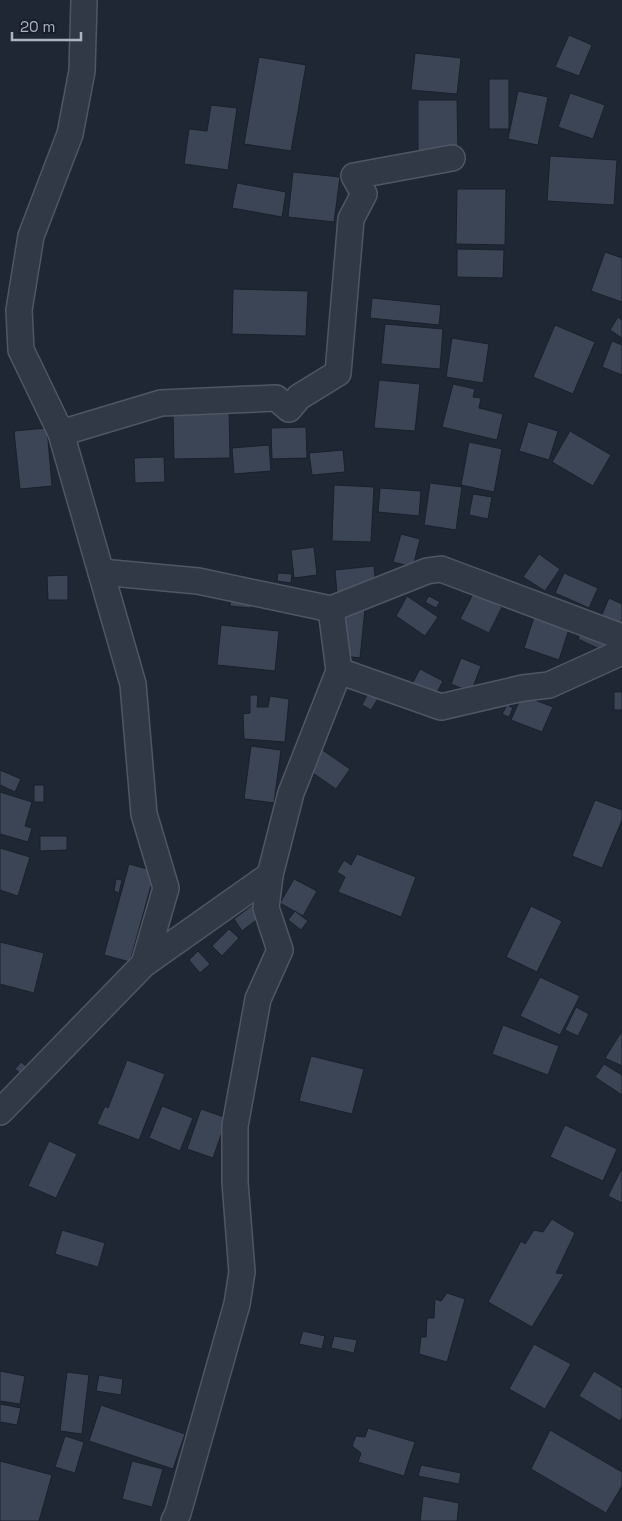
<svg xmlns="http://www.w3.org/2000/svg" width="622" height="1521" font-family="'Space Grotesk',sans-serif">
	<rect width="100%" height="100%" fill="#1f2735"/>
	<!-- building -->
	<g fill="#3b4556" stroke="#1a202c">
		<path d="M569 35 592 45 579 76 555 67Z"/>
		<path d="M415 53 461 58 457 94 411 90Z"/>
		<path d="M259 57 306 65 291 151 244 144Z"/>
		<rect x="489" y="79" width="20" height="50"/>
		<path d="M518 91 548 97 538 145 508 139Z"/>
		<path d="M570 93 605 105 593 139 558 127Z"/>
		<path d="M418 100H457L458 153H418Z"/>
		<path d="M211 105 237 108 228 170 184 164 189 129 207 131Z"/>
		<path d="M550 156 617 160 614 205 547 201Z"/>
		<path d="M293 172 340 177 334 222 288 217Z"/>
		<path d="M237 183 286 192 282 217 232 208Z"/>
		<path d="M457 189H506L505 245 456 244Z"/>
		<path d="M457 249 504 250 503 278 457 277Z"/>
		<path d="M605 252 622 258V302L591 291Z"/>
		<path d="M233 289 308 291 306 336 232 334Z"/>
		<path d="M372 298 441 305 439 325 370 318Z"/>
		<path d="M618 317 622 320V338L610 330Z"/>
		<path d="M385 324 443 329 440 369 381 364Z"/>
		<path d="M555 325 595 342 573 394 533 377Z"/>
		<path d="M452 338 489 344 483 383 446 377Z"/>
		<path d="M612 341 622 345V375L602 367Z"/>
		<path d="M379 380 420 384 415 431 374 428Z"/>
		<path d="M453 384 475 389 473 397 481 398 479 408 503 414 497 440 442 427Z"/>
		<path d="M229 409 230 458 174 459 173 411Z"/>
		<path d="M528 422 558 431 549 460 519 451Z"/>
		<path d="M306 427 307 458 272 459 271 428Z"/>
		<path d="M47 428 52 486 20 489 14 431Z"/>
		<path d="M570 431 611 455 593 486 552 462Z"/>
		<path d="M469 442 502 449 494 492 461 485Z"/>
		<path d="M269 445 271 471 234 474 232 448Z"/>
		<path d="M343 450 345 472 312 475 309 453Z"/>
		<path d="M164 457 165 482 135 483 134 458Z"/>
		<path d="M430 483 462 487 456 530 424 525Z"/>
		<path d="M334 485 374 487 371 542 332 541Z"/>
		<path d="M380 488 421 491 419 516 378 512Z"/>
		<path d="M473 494 492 497 488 519 469 515Z"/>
		<path d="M401 534 420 539 413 567 393 562Z"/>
		<path d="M314 547 317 575 294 578 291 550Z"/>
		<path d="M539 554 560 569 545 591 523 577Z"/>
		<path d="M374 566 376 589 337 593 335 570Z"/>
		<path d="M278 573 292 574 291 583 277 581Z"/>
		<path d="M564 573 598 588 589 608 555 593Z"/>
		<path d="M68 575V600H48L47 576Z"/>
		<path d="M474 592 502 607 489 633 460 619Z"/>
		<path d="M231 594 253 596 251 608 230 606Z"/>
		<path d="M407 596 438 617 425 636 396 616Z"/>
		<path d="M429 596 440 602 436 608 425 602Z"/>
		<path d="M609 598 622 604V628L600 619Z"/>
		<path d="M343 606 365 609 360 658 338 655Z"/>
		<path d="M534 617 569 629 559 660 524 648Z"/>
		<path d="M221 625 279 631 275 671 217 665Z"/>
		<path d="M584 625 615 639 608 653 578 639Z"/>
		<path d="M461 658 481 666 471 692 451 684Z"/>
		<path d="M420 669 443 681 435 696 412 684Z"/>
		<path d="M369 691 379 697 371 710 362 705Z"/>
		<rect x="614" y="692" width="8" height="18"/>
		<path d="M250 695H258L257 707H268L270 696 289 699 285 742 244 739 243 714 250 713Z"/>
		<path d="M522 695 553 707 542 732 511 720Z"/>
		<path d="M507 705 513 708 509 717 502 714Z"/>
		<path d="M251 746 281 750 274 803 244 799Z"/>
		<path d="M318 747 350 769 336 789 304 767Z"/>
		<path d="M0 770 21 779 15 792 0 785Z"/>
		<rect x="34" y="785" width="10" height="17"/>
		<path d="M0 792 32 802 25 826 32 828 28 842 0 834Z"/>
		<path d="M595 800 622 810V820L602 868 572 856Z"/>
		<path d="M40 836H67V850L40 851Z"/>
		<path d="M0 848 30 857 18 896 0 890Z"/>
		<path d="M357 854 416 877 401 917 338 892 345 877 337 872 344 860 351 865Z"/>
		<path d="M129 864 155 871 130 962 104 955Z"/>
		<path d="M116 879 122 880 119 893 114 891Z"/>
		<path d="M294 879 317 891 303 916 280 903Z"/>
		<path d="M255 903 264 914 242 931 234 919Z"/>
		<path d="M531 906 562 921 537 972 506 957Z"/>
		<path d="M295 911 308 921 301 930 288 920Z"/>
		<path d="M229 929 239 938 222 956 212 946Z"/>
		<path d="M0 942 44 953 34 993 0 984Z"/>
		<path d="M198 951 210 964 200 973 189 960Z"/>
		<path d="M540 977 580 996 560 1035 520 1016Z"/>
		<path d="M576 1007 589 1014 578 1036 565 1030Z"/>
		<path d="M503 1025 559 1046 548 1075 492 1054Z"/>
		<path d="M622 1031V1066L605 1058Z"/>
		<path d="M311 1056 364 1069 352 1114 299 1101Z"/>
		<path d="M127 1060 165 1074 139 1140 97 1124 105 1106 108 1108Z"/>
		<path d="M21 1062 36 1074 30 1081 15 1069Z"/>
		<path d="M604 1064 622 1075V1095L595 1077Z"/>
		<path d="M162 1106 193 1118 180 1151 149 1138Z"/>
		<path d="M201 1109 227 1118 213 1158 187 1149Z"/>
		<path d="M565 1125 617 1149 603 1181 550 1157Z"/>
		<path d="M49 1141 77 1154 56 1198 28 1186Z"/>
		<path d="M622 1168V1203L608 1196Z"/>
		<path d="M552 1219 575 1233 556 1273 564 1274 532 1327 488 1302 521 1241 525 1244 534 1230 543 1232Z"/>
		<path d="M62 1230 105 1243 98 1267 55 1254Z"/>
		<path d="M447 1293 465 1299 447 1362 419 1354 421 1337H426L427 1318H434L435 1299 441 1301Z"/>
		<path d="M303 1331 325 1336 322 1349 299 1344Z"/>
		<path d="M334 1336 357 1340 354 1353 331 1348Z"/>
		<path d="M534 1344 571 1364 545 1409 509 1389Z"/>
		<path d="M0 1371 25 1376 20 1404 0 1401Z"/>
		<path d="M594 1371 622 1388V1417L620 1421 579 1396Z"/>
		<path d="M67 1372 89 1375 82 1434 60 1431Z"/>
		<path d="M99 1375 123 1379 121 1395 96 1391Z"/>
		<path d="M0 1404 21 1408 17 1425 0 1422Z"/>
		<path d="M101 1405 185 1434 173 1469 89 1441Z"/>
		<path d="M368 1428 415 1442 404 1476 358 1462 361 1453 352 1446 356 1436 365 1437Z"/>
		<path d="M550 1430 622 1472V1486L606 1513 531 1469Z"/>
		<path d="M65 1436 84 1442 75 1473 55 1467Z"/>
		<path d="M0 1461 52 1475 39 1521H0Z"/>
		<path d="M132 1461 163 1469 152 1507 122 1499Z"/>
		<path d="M421 1465 461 1473 459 1484 418 1476Z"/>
		<path d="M423 1496 459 1503 457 1521H420Z"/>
	</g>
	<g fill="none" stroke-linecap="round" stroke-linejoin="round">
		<defs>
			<g id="street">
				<path d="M84 0 82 71 70 134 31 236 19 310 21 350 61 433 133 684 144 814 166 888 144 964"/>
				<path d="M61 433 161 403 276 398 289 409 299 397 338 373 351 219 364 194 354 176 452 158"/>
				<path d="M101 572 198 581 331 609 427 571 441 569 622 637"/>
				<path d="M339 671 441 707 523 688 549 685 622 652"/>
				<path d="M0 1112 144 964 270 875"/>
				<path d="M174 1521 178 1513 237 1304 242 1272 235 1182V1126L258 999 280 950 266 908 270 875 291 793 339 671 331 609"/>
			</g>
		</defs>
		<!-- street casing -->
		<use href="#street" stroke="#505664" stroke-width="28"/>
		<!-- street -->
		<use href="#street" stroke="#323946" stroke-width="25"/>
	</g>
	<!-- scale -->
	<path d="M12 32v8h69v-8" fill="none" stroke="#acb3c3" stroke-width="2.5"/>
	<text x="20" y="32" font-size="15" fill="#acb3c3" stroke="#181e2a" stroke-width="4" paint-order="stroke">20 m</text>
</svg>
